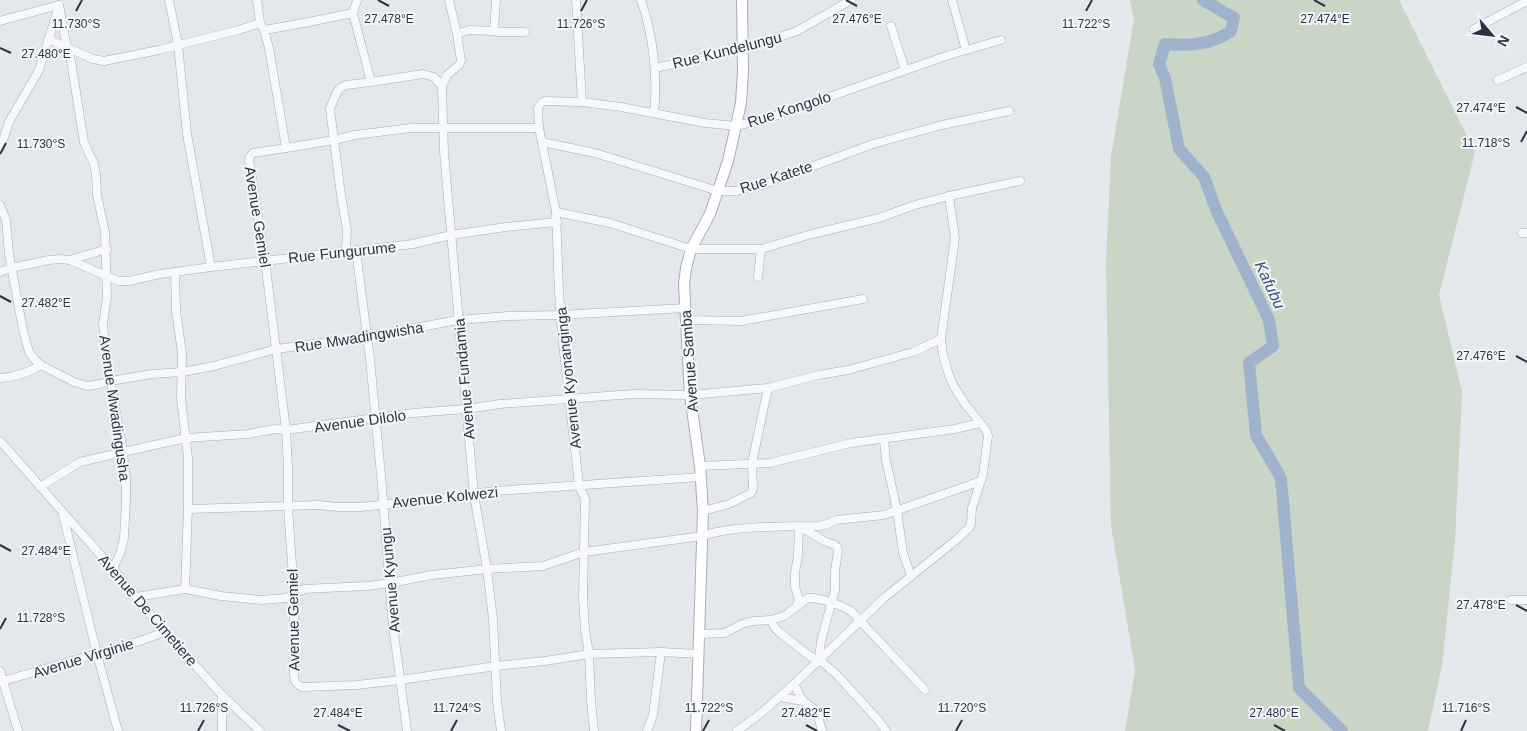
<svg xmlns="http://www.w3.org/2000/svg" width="1527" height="731" font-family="Helvetica,sans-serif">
	<rect width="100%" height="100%" fill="#e4e7ec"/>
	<!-- green -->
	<path fill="#c9d6c5" d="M1130 0H1399L1475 152 1439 295 1462 392 1455 541 1442 665 1428 731H1125L1135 670 1111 526 1106 264 1111 157 1134 20Z"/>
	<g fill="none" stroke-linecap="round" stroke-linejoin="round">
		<!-- river -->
		<path stroke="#9fb4cc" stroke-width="12" d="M1203 0 1234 18 1231 31C1211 45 1189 46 1165 44L1159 64 1165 78 1179 149 1204 177 1217 212 1269 320 1273 346 1249 363 1256 435 1281 478 1299 688 1342 731"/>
		<defs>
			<g id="street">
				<path d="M169 0 178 45 187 134 211 267"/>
				<path d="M257 0 260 23 264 30 269 48 286 148 253 153 250 156 249 160 265 260 286 430 288 468V507L294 593V672C294 680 295 684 302 687L357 685 400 680 496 666 545 661 589 654 661 652 699 654"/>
				<path d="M357 0 353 13 371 82 423 74 434 77 442 86"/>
				<path d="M449 0 457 34 461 61 459 65 447 75 442 86 444 152 474 495 487 569 493 619 497 701 501 731"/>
				<path d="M576 0 582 102"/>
				<path d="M641 0C653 34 658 78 654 113"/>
				<path d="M952 0 966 50"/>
				<path d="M59 5 67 48 71 61 84 142 94 164 96 175 97 195 105 232 107 297 103 324 107 361 123 452 126 480V500L124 538 121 551 113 569"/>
				<path d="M0 21 59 5"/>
				<path d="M891 26 905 70"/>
				<path d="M1474 29 1527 1"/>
				<path d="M264 30 304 23 353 13"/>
				<path d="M494 31 497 32H525"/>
				<path d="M457 34 469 30 494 31 496 0"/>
				<path d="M48 39 93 59 104 61 159 50 239 30 260 23"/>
				<path d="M655 68 743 49 797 31 851 0"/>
				<path d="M1498 80 1527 67"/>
				<path d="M542 142 595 153 718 191H736L759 186 873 144 942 125 1009 111"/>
				<path d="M286 148 334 140 355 135 411 128H539"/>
				<path d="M0 149 9 122 39 70 59 6"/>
				<path d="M0 205 6 220 9 254 23 330 29 352 35 360 41 365 74 382 87 386 100 384 110 381 152 374 182 372 214 366 276 349 367 337 458 320 508 316 560 315 685 308"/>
				<path d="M556 212 610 223 691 249H761"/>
				<path d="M1522 233H1527"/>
				<path d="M356 250 370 359 382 486 392 618 407 731"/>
				<path d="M346 251 347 230 341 195 330 109 336 94 340 88 346 85 371 82"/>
				<path d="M70 260 107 249"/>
				<path d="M0 272 11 268 49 260 61 259 70 260 118 281H129L160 274 211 267 413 244 451 235 506 227 557 222"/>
				<path d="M175 272 176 311 182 353 181 399 188 458V509L185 589"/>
				<path d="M758 277 761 249 812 234 879 218 915 205 949 196"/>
				<path d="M685 320 741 321 863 299"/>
				<path d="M0 378C16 377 28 373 41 365"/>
				<path d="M884 439 886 460 897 510 903 553 911 576"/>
				<path d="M0 441 113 569 165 632 222 695 260 731"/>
				<path d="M700 466 770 463 851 443 955 429 980 423"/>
				<path d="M40 487 80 462 123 452 186 438 248 434 275 429 286 430 413 413 466 409 500 404 633 394 690 395 768 388 819 375 848 370 913 352 941 339"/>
				<path d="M188 509 318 505 339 507H361L446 498 495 491 701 477"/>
				<path d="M703 511 729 504 751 493 753 489 752 463 768 388"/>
				<path d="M63 515 97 654 118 731"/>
				<path d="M136 597 185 589 221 596 261 600 287 598 297 592 304 589 367 586 390 583 432 575 487 569 543 566 584 552 702 536C713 532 718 532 729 530 759 526 789 526 819 526L827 524 836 520 884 515 981 481"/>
				<path d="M1511 600H1527"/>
				<path d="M796 607 799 600 795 587V573L798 555 799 526 824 541 835 545 837 547 838 551 835 571V590L821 641 819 660"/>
				<path d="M771 620 775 628 779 632 811 657 822 662 836 674 879 721 886 731"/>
				<path d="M700 634 725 633 742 624 753 621 771 620 784 616 808 598H813L824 600 841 606 851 611 925 690"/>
				<path d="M0 671 18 731"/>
				<path d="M0 682 137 642 165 632"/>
				<path d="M794 684 884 598 956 540 969 528 971 524 972 508 983 474 988 436 986 430 965 404 953 385 949 375 943 355 941 339 955 238 949 196 1020 181"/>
				<path d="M780 697 803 701"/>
				<path d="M222 731V695"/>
				<path d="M594 731 591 700 589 654 585 629 583 598 585 499 579 485 562 335 559 292 556 212 539 128 538 108 541 103 545 101 582 102 621 107 705 123 736 126 766 119 949 55 1001 40"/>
				<path d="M647 731 653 715 661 652"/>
				<path d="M737 731 760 714 794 684 803 701 814 709 818 716 822 731"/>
			</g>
			<path id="secondary" d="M696 731 703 511 700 466 690 395 684 284 686 268 691 249 710 214 728 161 741 103 743 72 742 0"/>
		</defs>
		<!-- street casing -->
		<use href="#street" stroke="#a9aeb7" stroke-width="9"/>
		<!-- secondary casing -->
		<use href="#secondary" stroke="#a9aeb7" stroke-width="12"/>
		<!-- street -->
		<use href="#street" stroke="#f7f8fa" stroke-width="8"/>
		<!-- secondary -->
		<use href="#secondary" stroke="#fff" stroke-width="10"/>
	</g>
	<!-- ticks -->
	<path fill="none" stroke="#2b3445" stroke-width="2" d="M378 0 389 6M846 0 857 6M1314 0 1325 6M76 11 82 0M581 11 587 0M1086 11 1092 0M0 48 11 53M1516 107 1527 113M1521 142 1527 131M0 154 6 143M0 296 11 302M1516 356 1527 362M0 545 11 551M1516 605 1527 611M0 629 6 618M338 725 350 731M806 725 817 731M1274 725 1285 731M198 731 204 720M451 731 457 720M703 731 709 720M956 731 962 720M1461 731 1466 720"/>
	<g text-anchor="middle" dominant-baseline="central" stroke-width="4" stroke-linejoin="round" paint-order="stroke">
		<!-- street labels -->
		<g font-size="15" fill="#2b3445" stroke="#f4f6f9">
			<text transform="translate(727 50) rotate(-14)">Rue Kundelungu</text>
			<text transform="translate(789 109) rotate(-18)">Rue Kongolo</text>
			<text transform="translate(776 177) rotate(-18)">Rue Katete</text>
			<text transform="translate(258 217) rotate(81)">Avenue Gemiel</text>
			<text transform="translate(342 252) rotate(-6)">Rue Fungurume</text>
			<text transform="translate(359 337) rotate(-9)">Rue Mwadingwisha</text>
			<text transform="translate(689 361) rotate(-94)">Avenue Samba</text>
			<text transform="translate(568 378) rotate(-96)">Avenue Kyonanginga</text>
			<text transform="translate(464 379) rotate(-95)">Avenue Fundamia</text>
			<text transform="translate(115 408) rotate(82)">Avenue Mwadingusha</text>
			<text transform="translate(360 421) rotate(-8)">Avenue Dilolo</text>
			<text transform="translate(445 497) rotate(-6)">Avenue Kolwezi</text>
			<text transform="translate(390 580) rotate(-95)">Avenue Kyungu</text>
			<text transform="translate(148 610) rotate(49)">Avenue De Cimetiere</text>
			<text transform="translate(293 620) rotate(-91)">Avenue Gemiel</text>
			<text transform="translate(83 658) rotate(-17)">Avenue Virginie</text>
		</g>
		<!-- water labels -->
		<g font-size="16" font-style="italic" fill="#34527a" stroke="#f4f6f9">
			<text transform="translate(1270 285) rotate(65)">Kafubu</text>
		</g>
	</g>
	<g font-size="12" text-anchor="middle" fill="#2b3445" stroke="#f4f6f9" stroke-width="4" stroke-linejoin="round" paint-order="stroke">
		<text x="389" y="23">27.478°E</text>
		<text x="857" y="23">27.476°E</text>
		<text x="1325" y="23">27.474°E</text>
		<text x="76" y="28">11.730°S</text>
		<text x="581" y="28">11.726°S</text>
		<text x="1086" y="28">11.722°S</text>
		<text x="46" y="58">27.480°E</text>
		<text x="1481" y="112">27.474°E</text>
		<text x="1486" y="147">11.718°S</text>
		<text x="41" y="148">11.730°S</text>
		<text x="46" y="307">27.482°E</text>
		<text x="1481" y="360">27.476°E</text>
		<text x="46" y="555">27.484°E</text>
		<text x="1481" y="609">27.478°E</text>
		<text x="41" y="622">11.728°S</text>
		<text x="204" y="712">11.726°S</text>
		<text x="457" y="712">11.724°S</text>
		<text x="709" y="712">11.722°S</text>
		<text x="962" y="712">11.720°S</text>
		<text x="1466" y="712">11.716°S</text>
		<text x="338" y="717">27.484°E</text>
		<text x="806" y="717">27.482°E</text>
		<text x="1274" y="717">27.480°E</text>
	</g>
	<!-- north arrow -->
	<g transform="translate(1492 35) rotate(118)" stroke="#f4f6f9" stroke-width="4" paint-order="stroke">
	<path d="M0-4L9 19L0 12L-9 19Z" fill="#2b3445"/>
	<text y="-8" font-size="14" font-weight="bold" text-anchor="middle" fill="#2b3445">N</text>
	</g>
</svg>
